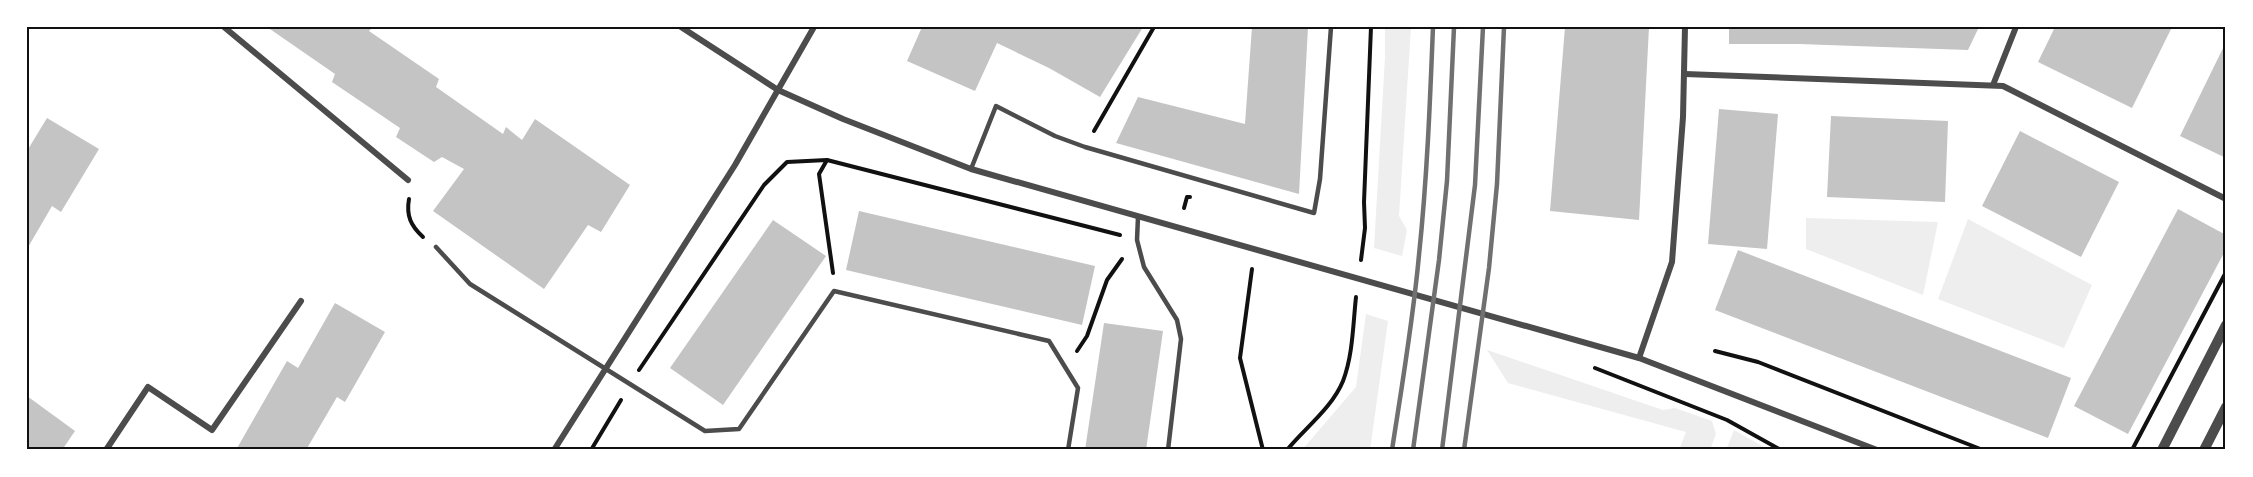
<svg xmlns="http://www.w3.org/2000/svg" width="2253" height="477" font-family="Raleway,sans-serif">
	<rect width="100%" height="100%" fill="#fff"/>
	<!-- green -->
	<g fill="#eee">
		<path d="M1385 27H1411L1399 216 1407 230 1402 256 1374 248 1385 57Z"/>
		<path d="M1806 218 1938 222 1923 295 1806 249Z"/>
		<path d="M1968 219 2092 285 2064 348 1938 299Z"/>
		<path d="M1366 314 1388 321 1370 450H1302L1356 387Z"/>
		<path d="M1487 350 1663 410 1675 408 1712 421 1716 434 1710 450H1679L1686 432 1508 383Z"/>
		<path d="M1734 430 1769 450H1726Z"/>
	</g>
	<!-- building -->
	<g fill="#c4c4c4">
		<path d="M267 27H373L369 31 439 79 436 87 503 134 506 127 522 140 535 119 630 185 601 232 588 225 544 289 433 211 464 169 442 157 434 162 396 137 400 128 332 82 335 74Z"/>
		<path d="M922 27H1143L1100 97 1049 68 997 43 975 91 907 61Z"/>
		<path d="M1252 27H1308L1299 194 1116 143 1138 97 1245 124Z"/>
		<path d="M1565 27H1649L1639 220 1550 211Z"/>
		<path d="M1729 27H1979L1968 50 1799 44H1729Z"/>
		<path d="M2055 27H2172L2132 108 2038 62Z"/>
		<path d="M2226 42V158L2180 136Z"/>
		<path d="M1719 109 1778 114 1767 249 1708 244Z"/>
		<path d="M1831 116 1948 121 1945 202 1827 197Z"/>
		<path d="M47 118 99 149 61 212 52 206 27 249V151Z"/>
		<path d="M2020 131 2119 182 2081 257 1982 206Z"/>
		<path d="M2178 209 2226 235V249L2128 434 2074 406Z"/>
		<path d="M859 211 1095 266 1082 325 846 270Z"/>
		<path d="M773 220 826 256 723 405 670 368Z"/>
		<path d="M1738 250 2071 378 2048 438 1715 310Z"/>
		<path d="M335 303 385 332 345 402 337 397 306 450H236L287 361 298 368Z"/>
		<path d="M1104 323 1163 331 1146 450H1085Z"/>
		<path d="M27 396 75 431 62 450H27Z"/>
	</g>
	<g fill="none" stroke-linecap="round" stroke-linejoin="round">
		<!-- path -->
		<g stroke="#111" stroke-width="4">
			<path d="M1094 131 1154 27"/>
			<path d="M827 160 819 174 833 273"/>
			<path d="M409 199C406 216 411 226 423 237"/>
			<path d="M1184 208 1187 197H1190"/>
			<path d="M1361 260 1365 228 1364 202 1371 27"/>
			<path d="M1252 269 1240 358 1263 450"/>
			<path d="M1077 351 1087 336 1107 280 1122 259"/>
			<path d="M1715 351 1758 362 1983 450"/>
			<path d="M1595 368 1727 420 1781 450"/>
			<path d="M639 370 764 185 787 162 827 160 1120 235"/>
			<path d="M591 450 621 400"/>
			<path d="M1287 450C1305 428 1332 408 1343 381 1353 355 1353 324 1356 297"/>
			<path d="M2132 450 2226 272"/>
		</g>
		<!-- service -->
		<g stroke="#4c4c4c" stroke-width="4.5">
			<path d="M971 169 996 106 1055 136 1085 147 1314 213 1320 179 1331 27"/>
			<path d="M1138 217 1137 240 1144 267 1177 320 1181 339 1168 450"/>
			<path d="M436 247 470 284 705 431 739 429 834 291 1049 341 1078 388 1068 450"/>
		</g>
		<!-- minor -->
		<g stroke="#4c4c4c" stroke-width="6">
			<path d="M224 27 408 180"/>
			<path d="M681 27 778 90 843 119 971 169 1639 358 1877 450"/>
			<path d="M1685 74 2003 86 2226 199"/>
			<path d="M1993 85 2016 27"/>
			<path d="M1639 358 1672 262 1683 117 1685 27"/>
			<path d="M106 450 148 387 212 430 301 301"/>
			<path d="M554 450 735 165 814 27"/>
		</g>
		<!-- tertiary -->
		<g stroke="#4c4c4c" stroke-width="10">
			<path d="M2162 450 2226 325"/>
			<path d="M2204 450 2226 407"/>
		</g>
		<!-- rail -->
		<g stroke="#707070" stroke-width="4.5">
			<path d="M1392 450C1402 385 1413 321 1419 255 1427 179 1430 103 1433 27"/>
			<path d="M1413 450 1439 260 1447 181 1454 27"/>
			<path d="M1442 450 1475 185 1483 27"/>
			<path d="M1464 450 1489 268 1497 184 1504 27"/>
		</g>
	</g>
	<!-- border -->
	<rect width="2253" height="477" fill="none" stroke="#ffffff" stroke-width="57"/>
	<rect x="28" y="28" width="2196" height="420" fill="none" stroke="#111" stroke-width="2"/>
</svg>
